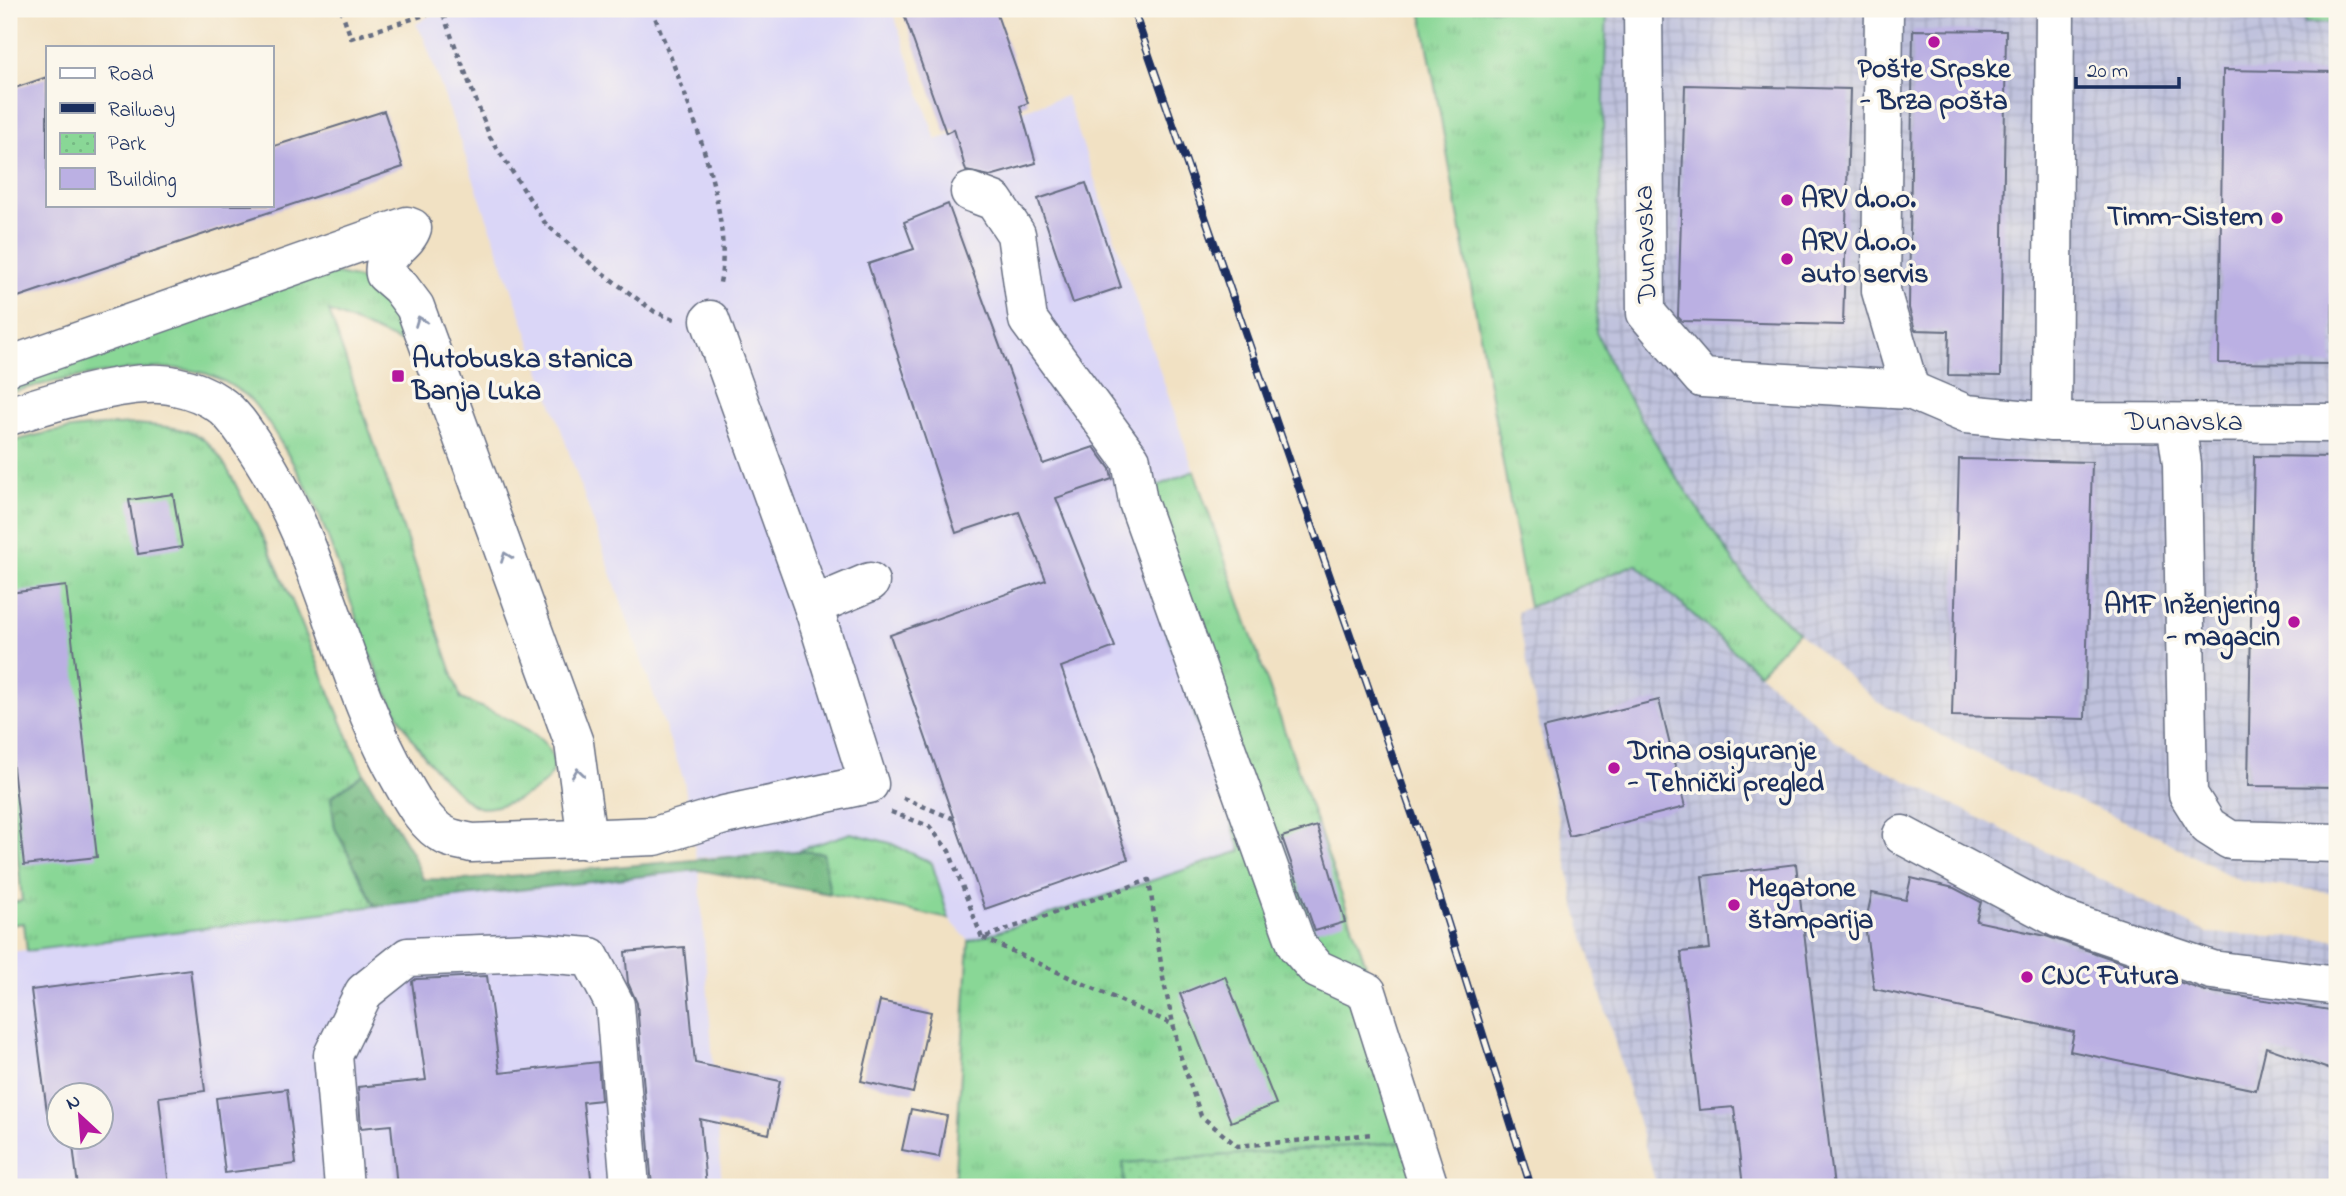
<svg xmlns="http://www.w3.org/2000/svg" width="2346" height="1196" font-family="'Indie Flower',sans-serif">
	<defs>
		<pattern id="industrial-grid" width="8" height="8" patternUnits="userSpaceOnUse" patternTransform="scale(1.75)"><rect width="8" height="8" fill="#c0c2dd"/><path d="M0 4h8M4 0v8" fill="none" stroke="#a4a7c0"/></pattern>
		<pattern id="grass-tufts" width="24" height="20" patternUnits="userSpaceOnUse" patternTransform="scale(1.75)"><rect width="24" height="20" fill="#89d796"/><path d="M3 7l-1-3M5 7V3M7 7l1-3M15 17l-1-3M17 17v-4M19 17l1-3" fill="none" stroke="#76b984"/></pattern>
		<pattern id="forest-crowns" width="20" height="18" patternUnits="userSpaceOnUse" patternTransform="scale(1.75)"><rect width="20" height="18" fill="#6eb87f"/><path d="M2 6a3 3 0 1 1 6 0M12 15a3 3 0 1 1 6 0" fill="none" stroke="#5a966b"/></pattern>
		<pattern id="park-dots" width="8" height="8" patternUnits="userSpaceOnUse" patternTransform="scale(1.75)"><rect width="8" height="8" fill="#89d796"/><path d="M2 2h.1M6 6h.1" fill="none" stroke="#76b984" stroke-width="1.8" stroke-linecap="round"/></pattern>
	</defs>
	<rect width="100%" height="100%" fill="#fbf7ec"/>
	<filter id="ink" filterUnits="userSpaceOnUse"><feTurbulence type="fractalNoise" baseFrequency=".0143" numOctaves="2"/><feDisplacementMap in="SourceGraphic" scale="14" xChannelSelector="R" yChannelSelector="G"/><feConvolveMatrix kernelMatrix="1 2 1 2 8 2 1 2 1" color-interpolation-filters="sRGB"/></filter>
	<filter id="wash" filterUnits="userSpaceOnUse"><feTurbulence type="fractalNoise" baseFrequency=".00686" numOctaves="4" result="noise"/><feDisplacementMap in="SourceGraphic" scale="28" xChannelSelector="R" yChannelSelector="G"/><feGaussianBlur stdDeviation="1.57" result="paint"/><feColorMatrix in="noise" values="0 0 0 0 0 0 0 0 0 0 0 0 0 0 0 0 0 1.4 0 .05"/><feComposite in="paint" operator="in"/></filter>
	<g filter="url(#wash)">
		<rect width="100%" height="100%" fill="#f1e1c3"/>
		<!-- built -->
		<g fill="#dad6f7" fill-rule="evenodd">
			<path d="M441 9H892L936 140 1066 96 1194 471 1122 500 1241 851 969 941 949 919 932 863 851 833 796 851 696 858 684 781 424 38 416 24Z"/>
			<path d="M699 870 722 1187H9V952L375 906ZM60 1094H102V1136H60Z"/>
		</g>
		<!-- industrial -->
		<g fill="url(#industrial-grid)">
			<path d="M1607 9H2305L2306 23 2337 22V893L2240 881 2143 829 2008 770 1877 702 1758 597 1673 472 1618 380 1596 332Z"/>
			<path d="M1636 564 1846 750 2207 933 2337 939V1187H1657L1576 909 1517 612Z"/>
		</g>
		<!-- grass -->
		<g fill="url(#grass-tufts)" stroke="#52837a" stroke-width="2">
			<path d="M1421 9H1607L1596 332 1618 380 1673 472 1758 597 1798 632 1759 673 1636 564 1529 607Z"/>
			<path d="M2305 9H2337V22L2305 23Z"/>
			<path d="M333 273C390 285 388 290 410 341L400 342 329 311 461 699C485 709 583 741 545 782 536 791 525 796 514 801 504 804 488 810 478 807 469 804 459 794 453 788 375 714 356 600 315 505 305 483 263 407 244 394 234 387 219 378 207 374 158 358 58 379 9 393V381L316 275Z"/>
			<path d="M136 424C156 426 187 426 203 439 222 454 233 480 244 501 292 588 323 683 364 774L331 797 335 828 375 906 27 951 24 923 9 925V903L22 901 9 766V443C51 429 92 426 136 424Z"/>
			<path d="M1194 471 1427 1140 1124 1163V1187H954L969 941 1241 851 1122 500Z"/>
			<path d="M851 833 890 843 932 863 949 919 830 894 823 853 796 851Z"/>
		</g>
		<!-- forest -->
		<path fill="url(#forest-crowns)" stroke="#44746e" stroke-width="2" d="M364 774 412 853 423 879 464 880 796 851 823 853 830 894 698 870 375 906 335 828 331 797Z"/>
		<!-- park -->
		<path fill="url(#park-dots)" stroke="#52837a" stroke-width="2" d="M1405 1142 1418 1187H1124L1123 1163Z"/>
		<g id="blocks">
			<!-- building -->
			<g fill="#bbb0e3">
				<path d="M902 9H995L1028 103 1020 106 1036 163 990 176 966 171 954 129 946 133Z"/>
				<path d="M1913 30 2006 31 2001 376 1948 375 1949 331 1915 330 1909 308Z"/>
				<path d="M2223 70 2335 72 2332 364 2219 363Z"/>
				<path d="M47 77V205H271V147L384 111 403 167 9 300V90Z"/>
				<path d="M1685 85 1850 89 1843 325 1682 321 1678 317Z"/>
				<path d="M1086 183 1121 287 1073 303 1038 199Z"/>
				<path d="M948 204 1043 464 1094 447 1110 469 1112 479 1056 498 1115 647 1061 667 1128 859 985 909 890 635 1046 580 1019 512 956 533 868 264 914 249 904 222Z"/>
				<path d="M2254 456 2337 457V787L2248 786Z"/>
				<path d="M1959 459 2092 462 2085 719 1952 716Z"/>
				<path d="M173 494 182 547 138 554 129 500Z"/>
				<path d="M66 586 97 857 24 865 9 732V593Z"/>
				<path d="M1659 700 1685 807 1569 836 1543 728Z"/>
				<path d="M1317 826 1345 922 1315 931 1282 837Z"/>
				<path d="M1796 864 1834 1187H1743L1734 1107 1699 1110 1681 952 1710 949 1702 876Z"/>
				<path d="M1911 878 1954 888 1981 902 1976 921 2046 936 2205 991 2337 1011V1072L2266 1047 2256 1090 2070 1051 2074 1032 1874 989 1865 925 1872 893 1906 900Z"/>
				<path d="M684 947 695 1063 780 1081 769 1134 700 1119 706 1187H652L637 1003 628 983 625 952Z"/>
				<path d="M190 969 205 1091 159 1097 169 1187H78L72 1137H102V1095H60V1110L47 1112 31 990Z"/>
				<path d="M487 976 500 1073 598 1062 601 1100 583 1102 592 1187H397L391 1125 361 1128 358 1087 426 1080 412 982 416 979Z"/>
				<path d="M1225 976 1276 1104 1231 1122 1180 994Z"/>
				<path d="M880 1001 931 1012 913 1093 861 1081Z"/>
				<path d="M287 1089 296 1164 225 1173 216 1098Z"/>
				<path d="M911 1109 947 1116 939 1157 902 1150Z"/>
			</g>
		</g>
	</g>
	<g filter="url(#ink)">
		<use href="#blocks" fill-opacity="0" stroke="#666d81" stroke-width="2"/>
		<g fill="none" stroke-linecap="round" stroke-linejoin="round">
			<defs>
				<g id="minor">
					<path d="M1643 9 1646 313 1702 378 1910 390 1881 291 1884 9"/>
					<path d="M970 192 994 201 1016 234 1028 320 1131 460 1138 502 1297 946 1317 969 1367 992 1429 1187"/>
					<path d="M9 366 407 226 412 228C407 245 381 253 385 274L400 287 415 307 574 743 587 840"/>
					<path d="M1910 390 1966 414 2052 422 2337 423"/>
					<path d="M9 416C49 403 135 376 175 386 190 389 206 395 219 404 234 414 246 434 256 449 325 551 341 678 403 784 413 802 427 827 446 836 454 840 464 841 472 843L655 836 724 815 869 784 813 606 710 320"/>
					<path d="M2052 422 2055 9"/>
					<path d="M2176 423 2182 464 2188 794 2208 826 2230 840 2337 843"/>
					<path d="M813 606 870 582"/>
					<path d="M1902 835 2058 918 2212 970 2337 986"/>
					<path d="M344 1187 333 1055 364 992 408 957 531 952 590 957 615 1005 630 1187"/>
				</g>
			</defs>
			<!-- minor casing -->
			<use href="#minor" stroke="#666d81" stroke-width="41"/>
			<!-- path -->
			<g stroke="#666d81" stroke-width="4.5" stroke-dasharray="5 5" stroke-linecap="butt">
				<path d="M341 9 351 38 441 10"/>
				<path d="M445 9H441L490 137 545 223 597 269 655 312 674 319"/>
				<path d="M652 9C679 82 738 210 719 287"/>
				<path d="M903 798 954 819"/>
				<path d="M891 812 929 826 949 851 982 938 1149 880 1163 978 1180 1055 1201 1116 1237 1146 1374 1134"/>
				<path d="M983 938 1172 1024"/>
			</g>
			<!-- minor -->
			<use href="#minor" stroke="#fff" stroke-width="38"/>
			<defs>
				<path id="rail" d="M1133 9 1425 851 1531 1187"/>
			</defs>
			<!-- rail casing -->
			<use href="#rail" stroke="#1b2f5e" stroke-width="8"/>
			<!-- rail -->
			<use href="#rail" stroke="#fbf7ec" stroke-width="5" stroke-dasharray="16" stroke-linecap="butt"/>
		</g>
		<!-- one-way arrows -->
		<defs><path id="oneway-chevron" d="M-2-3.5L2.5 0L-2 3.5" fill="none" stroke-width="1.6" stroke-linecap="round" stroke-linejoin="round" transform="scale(1.75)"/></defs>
		<g stroke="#8d97ae">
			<use href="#oneway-chevron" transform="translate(420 321) rotate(-111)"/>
			<use href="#oneway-chevron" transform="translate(506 557) rotate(-110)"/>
			<use href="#oneway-chevron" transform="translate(578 773) rotate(-98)"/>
		</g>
	</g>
	<!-- markers -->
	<g fill="#b5179e" stroke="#fbf7ec" stroke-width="2.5">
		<circle cx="1934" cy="42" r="7"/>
		<circle cx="1787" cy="200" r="7"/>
		<circle cx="2277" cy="218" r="7"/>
		<circle cx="1787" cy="259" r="7"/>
		<rect x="391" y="369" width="14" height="14" rx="3.5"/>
		<circle cx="2294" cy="622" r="7"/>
		<circle cx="1614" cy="768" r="7"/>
		<circle cx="1734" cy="905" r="7"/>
		<circle cx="2027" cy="977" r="7"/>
	</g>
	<g text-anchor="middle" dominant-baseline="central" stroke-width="7" stroke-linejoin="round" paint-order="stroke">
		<!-- poi labels -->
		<g font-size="28" font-weight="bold" fill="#1b2f5e" stroke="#fbf7ec" text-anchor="start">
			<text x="1934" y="70" text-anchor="middle">Pošte Srpske<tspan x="1934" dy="32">- Brza pošta</tspan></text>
			<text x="1801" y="200">ARV d.o.o.</text>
			<text x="2263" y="218" text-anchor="end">Timm-Sistem</text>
			<text x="1801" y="243">ARV d.o.o.<tspan x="1801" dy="32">auto servis</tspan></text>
			<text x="412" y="360">Autobuska stanica<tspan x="412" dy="32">Banja Luka</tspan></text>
			<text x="2280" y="606" text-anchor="end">AMF Inženjering<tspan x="2280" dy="32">- magacin</tspan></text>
			<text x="1628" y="752">Drina osiguranje<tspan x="1628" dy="32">- Tehnički pregled</tspan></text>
			<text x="1748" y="889">Megatone<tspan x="1748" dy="32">štamparija</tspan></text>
			<text x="2041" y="977">CNC Futura</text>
		</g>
		<!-- street labels -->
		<g font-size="28" fill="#1b2f5e" stroke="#fbf7ec">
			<text transform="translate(1647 244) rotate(-92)">Dunavska</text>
			<text x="2184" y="423">Dunavska</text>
		</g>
	</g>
	<!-- margin -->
	<rect width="2346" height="1196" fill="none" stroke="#fbf7ec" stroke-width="35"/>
	<!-- legend -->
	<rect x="46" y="46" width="228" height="161" fill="#fbf7ec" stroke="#a1a7b3" stroke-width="2"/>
	<rect x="60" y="68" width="35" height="10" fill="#ffffff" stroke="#a1a7b3" stroke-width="2"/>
	<text x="108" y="80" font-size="21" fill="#1b2f5e">Road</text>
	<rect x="60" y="103" width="35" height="10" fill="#1b2f5e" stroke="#a1a7b3" stroke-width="2"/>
	<text x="108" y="116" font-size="21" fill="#1b2f5e">Railway</text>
	<rect x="60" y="133" width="35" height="21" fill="url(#park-dots)" stroke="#a1a7b3" stroke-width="2"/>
	<text x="108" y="150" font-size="21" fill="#1b2f5e">Park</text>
	<rect x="60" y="168" width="35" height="21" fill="#bbb0e3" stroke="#a1a7b3" stroke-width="2"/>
	<text x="108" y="186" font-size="21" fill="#1b2f5e">Building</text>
	<!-- north arrow -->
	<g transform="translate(80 1116) rotate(334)"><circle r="33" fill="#fbf7ec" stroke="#a1a7b3" stroke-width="2"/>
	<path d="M0-5L12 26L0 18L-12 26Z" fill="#b5179e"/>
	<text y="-10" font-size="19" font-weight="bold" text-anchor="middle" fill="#1b2f5e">N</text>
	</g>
	<!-- scale -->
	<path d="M2076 77v10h103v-10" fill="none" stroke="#1b2f5e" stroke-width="3.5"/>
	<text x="2087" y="77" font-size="21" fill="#1b2f5e" stroke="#fbf7ec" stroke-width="5" paint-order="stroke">20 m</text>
</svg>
